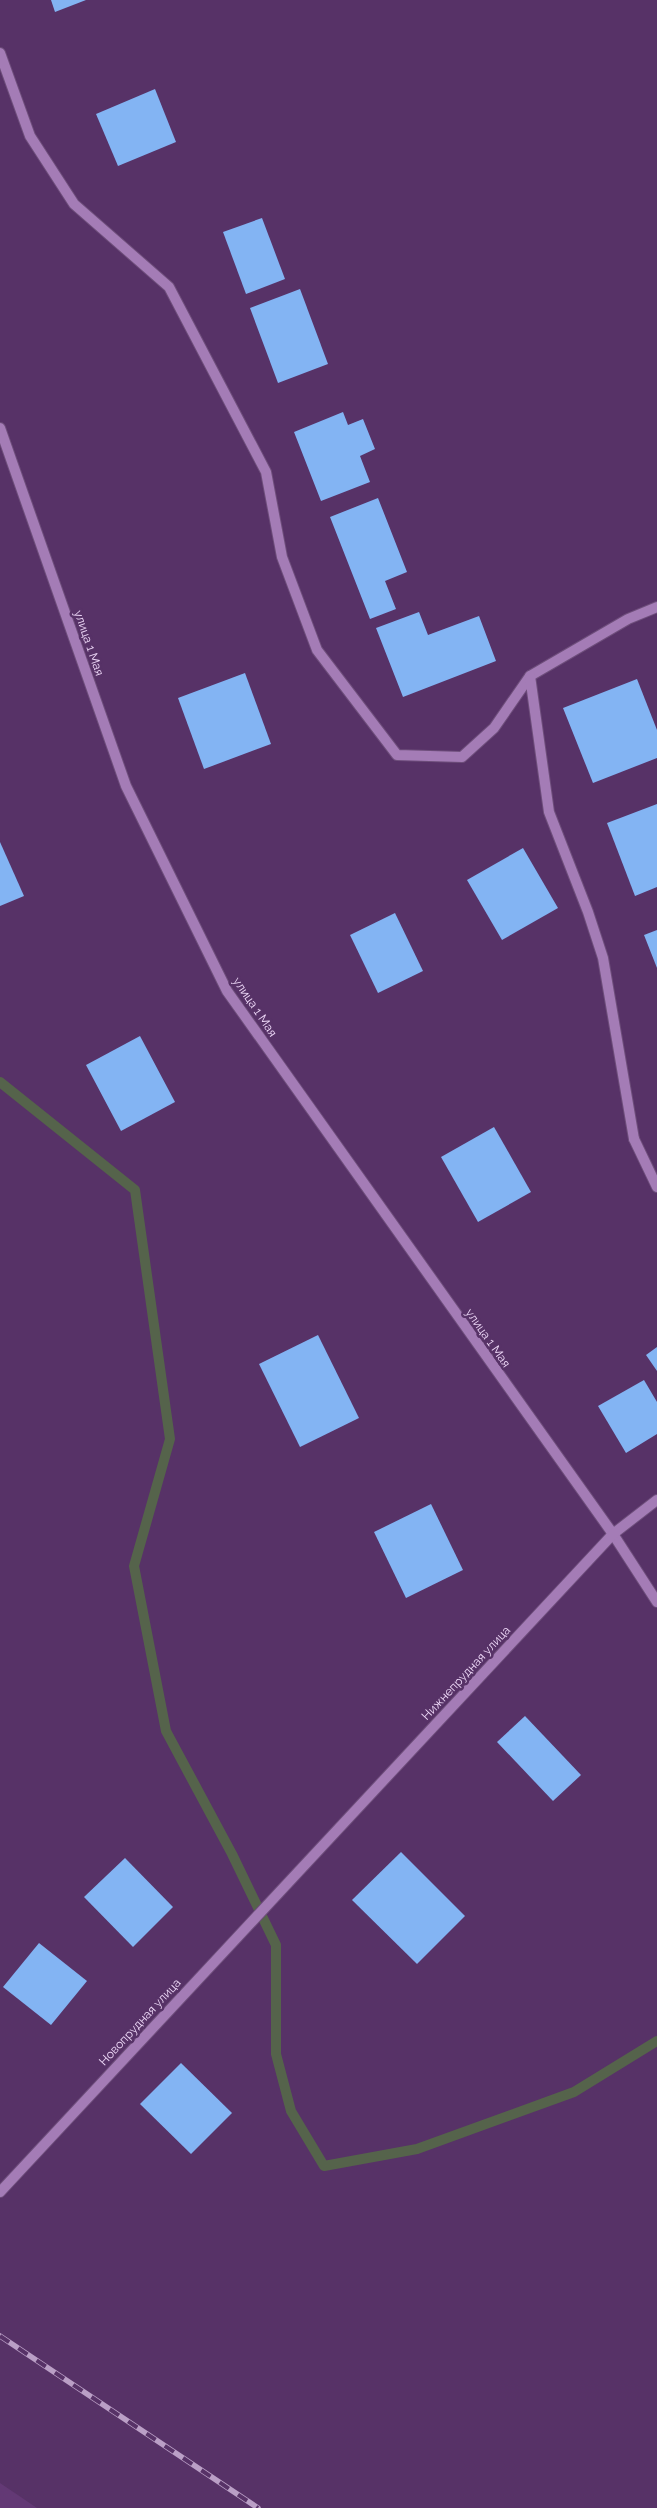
<svg xmlns="http://www.w3.org/2000/svg" width="657" height="2508" font-family="Raleway,sans-serif">
	<rect width="100%" height="100%" fill="#573267"/>
	<!-- built -->
	<path fill="#633975" d="M0 2483 37 2508H0Z"/>
	<g fill="none" stroke-linecap="round" stroke-linejoin="round">
		<!-- stream -->
		<path stroke="#55634b" stroke-width="10" d="M0 1082 135 1190 170 1439 134 1566 166 1731 232 1854 276 1945V2054L291 2111 324 2166 417 2149 574 2092 657 2041"/>
	</g>
	<!-- building -->
	<g fill="#83b4f3">
		<path d="M51 0H86L55 12Z"/>
		<path d="M155 89 176 142 118 166 96 114Z"/>
		<path d="M262 218 285 279 246 294 223 232Z"/>
		<path d="M300 289 328 364 278 383 250 308Z"/>
		<path d="M343 412 348 425 363 419 375 449 360 456 370 482 321 501 294 432Z"/>
		<path d="M378 498 407 572 385 581 396 609 370 619 330 517Z"/>
		<path d="M419 612 428 635 479 616 496 661 403 697 376 628Z"/>
		<path d="M245 673 271 744 204 769 178 698Z"/>
		<path d="M637 679 657 730V758L593 783 563 708Z"/>
		<path d="M657 804V887L635 896 607 823Z"/>
		<path d="M0 842 24 896 0 906Z"/>
		<path d="M523 848 558 908 502 940 467 880Z"/>
		<path d="M395 913 423 971 378 993 350 935Z"/>
		<path d="M657 930V968L644 935Z"/>
		<path d="M140 1036 175 1102 121 1131 86 1065Z"/>
		<path d="M494 1127 531 1192 478 1222 441 1157Z"/>
		<path d="M318 1335 359 1418 300 1447 259 1364Z"/>
		<path d="M657 1347V1371L646 1355Z"/>
		<path d="M644 1380 657 1402V1434L626 1453 598 1406Z"/>
		<path d="M431 1504 463 1570 406 1598 374 1532Z"/>
		<path d="M525 1716 581 1775 553 1801 497 1742Z"/>
		<path d="M401 1852 465 1916 417 1964 352 1900Z"/>
		<path d="M125 1858 173 1907 133 1947 84 1897Z"/>
		<path d="M39 1943 87 1981 51 2025 3 1987Z"/>
		<path d="M181 2063 232 2113 191 2154 140 2104Z"/>
	</g>
	<g fill="none" stroke-linecap="round" stroke-linejoin="round">
		<defs>
			<path id="service" d="M634 1139 657 1187"/>
			<g id="minor">
				<path d="M0 53 30 136 74 204 169 287 266 472 282 557 317 650 397 755 462 757 494 728 530 676 628 619 657 607"/>
				<path d="M0 428 126 786 227 991 613 1534 657 1602"/>
				<path d="M530 676 549 812 588 912 603 958 634 1139"/>
				<path d="M0 2192 613 1534 657 1500"/>
			</g>
		</defs>
		<!-- service casing -->
		<use href="#service" stroke="#6e4e7b" stroke-width="12"/>
		<!-- minor casing -->
		<use href="#minor" stroke="#6e4e7b" stroke-width="12"/>
		<!-- service -->
		<use href="#service" stroke="#a47cb6" stroke-width="10"/>
		<!-- minor -->
		<use href="#minor" stroke="#a47cb6" stroke-width="10"/>
		<defs>
			<path id="rail" d="M0 2336 258 2508"/>
		</defs>
		<!-- rail casing -->
		<use href="#rail" stroke="#ba9fc6" stroke-width="5.5"/>
		<!-- rail -->
		<use href="#rail" stroke="#573267" stroke-width="4" stroke-dasharray="11" stroke-linecap="butt"/>
	</g>
	<g text-anchor="middle" dominant-baseline="central" stroke-width="5" stroke-linejoin="round" paint-order="stroke">
		<!-- street labels -->
		<g font-size="12" fill="#f0dbfa" stroke="#573267">
			<text transform="translate(89 643) rotate(71)">улица 1 Мая</text>
			<text transform="translate(255 1007) rotate(56)">улица 1 Мая</text>
			<text transform="translate(488 1338) rotate(55)">улица 1 Мая</text>
			<text transform="translate(466 1673) rotate(-47)">Нижнепрудная улица</text>
			<text transform="translate(140 2022) rotate(-47)">Новопрудная улица</text>
		</g>
	</g>
</svg>
